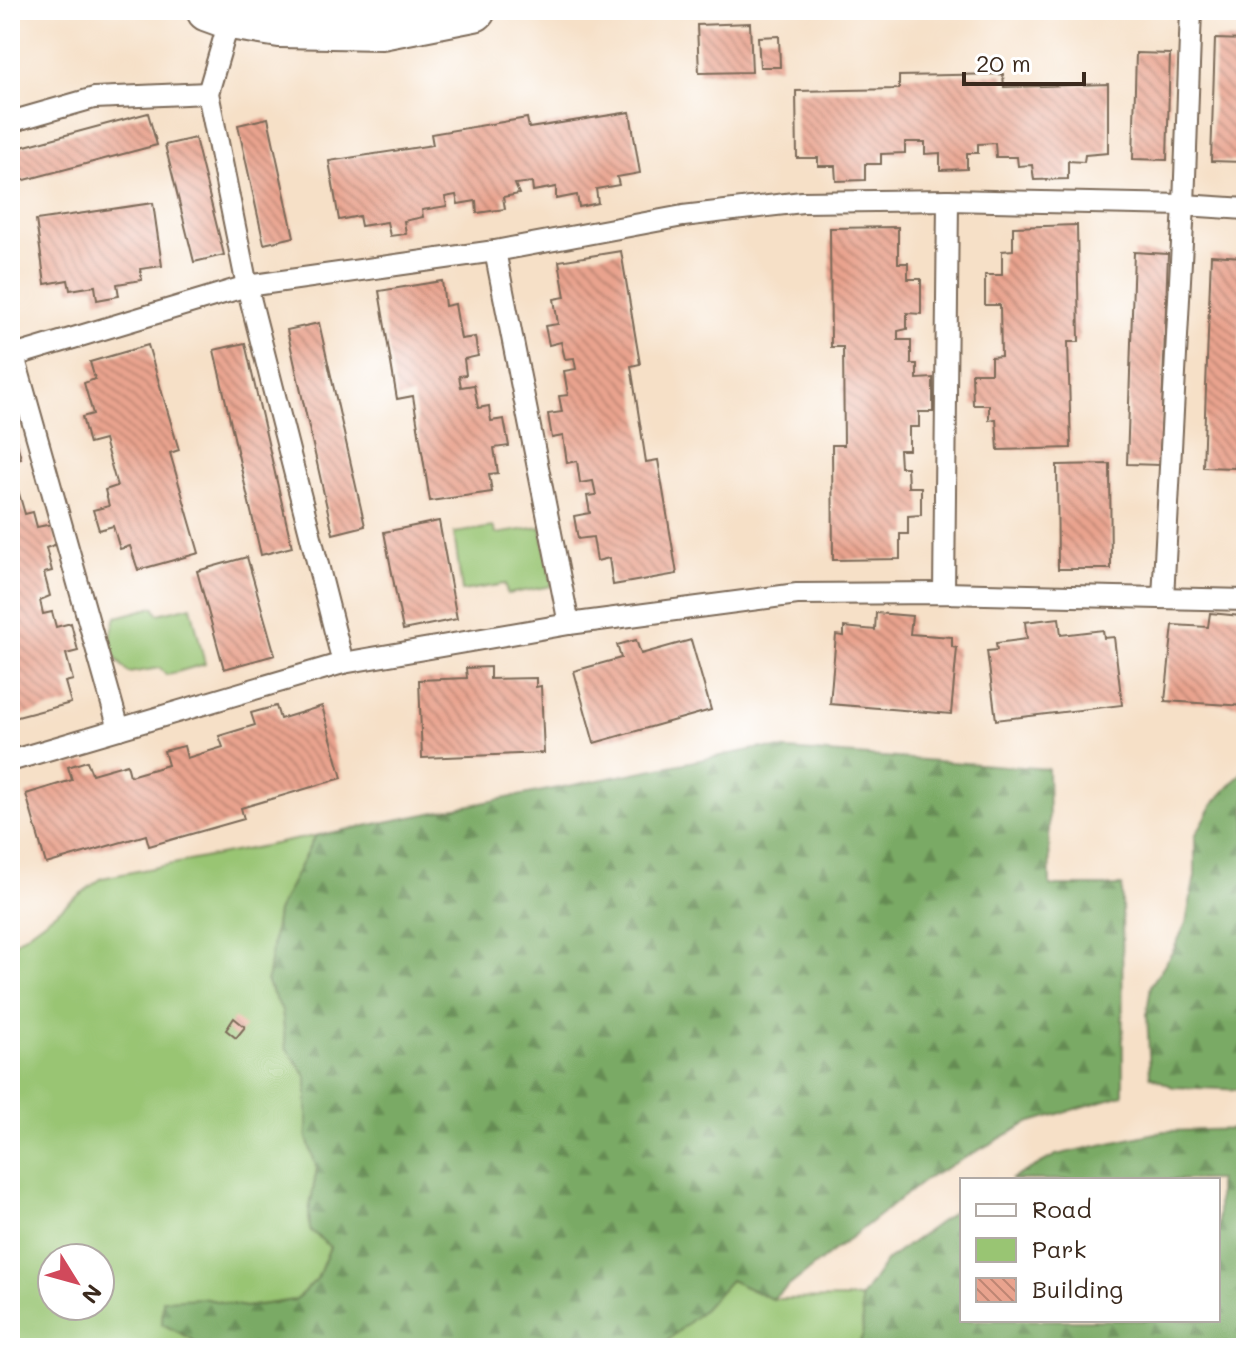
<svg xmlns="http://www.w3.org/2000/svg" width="1256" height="1358" font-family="Mali,sans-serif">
	<defs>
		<pattern id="forest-firs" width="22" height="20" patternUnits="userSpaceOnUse" patternTransform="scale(2)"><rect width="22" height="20" fill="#7aaa65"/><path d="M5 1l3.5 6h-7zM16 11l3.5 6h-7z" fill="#658b53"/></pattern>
		<pattern id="building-back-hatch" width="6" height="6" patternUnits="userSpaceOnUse" patternTransform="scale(2)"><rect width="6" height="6" fill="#e9a38e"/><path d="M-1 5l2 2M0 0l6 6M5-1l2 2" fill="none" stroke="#be8573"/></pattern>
	</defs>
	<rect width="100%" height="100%" fill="#fff"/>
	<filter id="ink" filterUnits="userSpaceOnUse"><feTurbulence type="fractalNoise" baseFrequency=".0125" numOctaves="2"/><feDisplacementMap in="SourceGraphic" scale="16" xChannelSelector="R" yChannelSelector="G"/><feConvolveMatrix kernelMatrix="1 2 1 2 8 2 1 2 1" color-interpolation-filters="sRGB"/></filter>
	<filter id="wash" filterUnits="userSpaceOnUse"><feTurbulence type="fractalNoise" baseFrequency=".006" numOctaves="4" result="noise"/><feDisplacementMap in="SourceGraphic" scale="32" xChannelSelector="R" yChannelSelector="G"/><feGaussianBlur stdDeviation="1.8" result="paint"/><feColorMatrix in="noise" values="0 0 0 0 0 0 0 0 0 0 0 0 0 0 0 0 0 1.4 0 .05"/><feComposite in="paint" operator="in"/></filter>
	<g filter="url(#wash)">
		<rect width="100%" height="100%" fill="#f6e0c7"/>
		<!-- green -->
		<g fill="#99c573" stroke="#6a7848" stroke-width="2" fill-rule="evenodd">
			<path d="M493 527 496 534 541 527 552 586 507 594 505 584 462 591 454 533Z"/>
			<path d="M191 606 205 664 166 675 160 668 129 673C108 653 107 645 116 617L154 607 158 614Z"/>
			<path d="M315 836 277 912 267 983 282 1010 286 1048 307 1076V1138L317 1169 309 1212 310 1229 330 1247 317 1279 295 1300 245 1307 202 1298 162 1324 193 1339 197 1348H10V946L102 878ZM52 1258H100V1306H52Z"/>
			<path d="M730 1280 772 1299 861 1298 863 1335 857 1348H659Z"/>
		</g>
		<!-- forest -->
		<g fill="url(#forest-firs)" stroke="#5a6a42" stroke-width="2">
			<path d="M760 748 1048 769 1050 886H1122L1123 1095 1028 1123 926 1179 772 1299 730 1280 704 1309 659 1348H197L192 1339 162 1324 163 1300 202 1298 245 1307 295 1300 317 1279 330 1247 310 1230 309 1212 317 1169 307 1138V1077L286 1048 282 1010 267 983 277 912 315 836Z"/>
			<path d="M1246 768V1090L1173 1087 1150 1076 1147 1012 1151 985 1173 951 1186 923 1195 876V836L1213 804Z"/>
			<path d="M1246 1129V1348H857L863 1335 861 1298 886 1261 962 1206V1320H1218V1180H1010L1056 1155 1164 1131Z"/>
		</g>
		<g id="blocks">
			<!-- building -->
			<g fill="url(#building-back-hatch)">
				<path d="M750 23 752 72 699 73 697 25Z"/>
				<path d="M779 36 780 67H760L758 37Z"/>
				<path d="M1215 39 1246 40 1243 162 1211 161Z"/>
				<path d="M1136 53 1170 54 1167 160 1133 159Z"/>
				<path d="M1003 74 1004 87 1108 84V153L1085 155 1084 162 1068 161V179L1034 180 1032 165 1018 166 1017 157H996L995 143 978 144V153H967V169L940 170V153L925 154V142H905V153L881 154V164H865V180L836 181 835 166H818V158H797L796 91 899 89V76Z"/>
				<path d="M630 112 640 173 617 177 619 185 596 189 598 203 579 207 577 195 556 199V187L533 191 532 182 515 184 519 194 503 197 505 209 477 213 476 201 458 204 456 195 445 197 447 206 422 210 423 217 404 221 406 234 390 236 387 222 361 226 359 216 339 220 329 161 433 145 431 134 527 118 529 128Z"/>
				<path d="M148 113 157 145 10 184V150Z"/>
				<path d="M268 118 294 237 264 244 238 125Z"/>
				<path d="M195 138 224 255 194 262 165 145Z"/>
				<path d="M153 203 162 266 140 269 142 280 117 284 119 296 97 300 95 286 70 290 68 280 45 284 36 220Z"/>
				<path d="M1077 225 1079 342H1068L1071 448 998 450 996 419 989 420V405H973L972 373H991V357L1001 356 1000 305H985V275H1002V251L1013 250V227Z"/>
				<path d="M898 227V263H908V279H921V314L907 313V329L898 331V340H911V364H917V379L933 378V412H919V427H909V450H899L900 467H907L908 487H921V515L908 516V534H900V559L833 560 832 445H844L843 347H831L830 228Z"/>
				<path d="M621 251 640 364 631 366 646 462 658 460 677 574 613 585 609 558 597 561 593 537 578 539 574 516 590 513 587 496 596 495 593 481 580 483 577 461 567 463 563 436 552 438 548 414 562 412 559 396 568 395 564 371 576 369 574 358 565 359 561 342 549 345 545 326 558 324 554 299 565 297 559 261Z"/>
				<path d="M1134 252 1168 254 1160 465 1127 464Z"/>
				<path d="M1211 255 1243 257 1235 468 1203 467Z"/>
				<path d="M442 281 445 306 455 304 461 339 475 337 478 356 464 359 466 375 459 376 461 387 474 385 478 408 489 406 491 421 504 419 509 446 494 448 498 473 489 474 492 492 430 501 413 396 397 399 379 291Z"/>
				<path d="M319 323 365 526 333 534 287 330Z"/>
				<path d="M245 343 292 547 261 555 214 350Z"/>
				<path d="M148 345 179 450 170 453 199 553 138 570 130 546 120 549 113 526 99 530 93 510 109 506 105 490 117 486 104 440 89 444 82 417 93 414 84 383 95 379 90 362Z"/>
				<path d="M16 440 21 458 10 461V441Z"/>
				<path d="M1110 464 1111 569H1058L1057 465Z"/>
				<path d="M18 490 25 514 33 512 37 527 52 524 57 544 46 548 52 571 44 573 50 596 40 600 43 614 52 612 56 627 71 623 78 651 66 654 73 680 65 682 71 703 10 719V493Z"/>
				<path d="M439 521 457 619 403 630 384 532Z"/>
				<path d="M247 557 275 655 224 669 197 571Z"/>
				<path d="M876 613 912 616 910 634 952 637V647L957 648 951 714 830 704 836 635 844 636V627L875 630Z"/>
				<path d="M1210 613 1241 616 1240 631H1246V706L1165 701 1173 625 1208 627Z"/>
				<path d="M1059 618 1061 635 1103 630 1104 638 1114 637 1122 705 996 720 987 651 997 650 996 643 1027 639 1025 622Z"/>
				<path d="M636 640 641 654 691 640 711 710 594 743 574 671 621 658 617 645Z"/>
				<path d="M490 667V679L536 678V687L541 686 544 753 422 758 419 680 467 678 466 668Z"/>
				<path d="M276 706 280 719 322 706 342 778 241 808 244 819 149 846 146 835 46 864 26 794 72 780 68 767 87 761 92 774 127 764 130 776 168 765 164 751 184 746 187 758 223 747 219 736 255 725 251 713Z"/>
				<path d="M234 1018 245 1027 236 1038 226 1030Z"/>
			</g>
		</g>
	</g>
	<g filter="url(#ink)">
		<use href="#blocks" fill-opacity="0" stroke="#7c6a59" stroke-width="2"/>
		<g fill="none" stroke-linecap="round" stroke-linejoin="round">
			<defs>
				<g id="lane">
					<path d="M230 18 208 93 247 286 343 663"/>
					<path d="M10 122 94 98 208 93"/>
					<path d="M495 251 569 624"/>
					<path d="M14 356 119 729"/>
					<path d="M10 357 247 286 495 251 683 216 802 202 948 200 1184 205 1246 209"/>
					<path d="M944 593 948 200"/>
					<path d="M1163 598 1184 205 1191 10"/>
					<path d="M10 761 343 663 569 624 797 594 944 593 1246 600"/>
				</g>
				<path id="street" d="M208 10 230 18 280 26 382 28 474 10"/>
			</defs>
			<!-- lane casing -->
			<use href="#lane" stroke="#7c6a59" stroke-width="24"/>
			<!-- street casing -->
			<use href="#street" stroke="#7c6a59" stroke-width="46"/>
			<!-- lane -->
			<use href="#lane" stroke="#fff" stroke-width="20"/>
			<!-- street -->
			<use href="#street" stroke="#fff" stroke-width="42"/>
		</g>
	</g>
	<!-- margin -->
	<rect width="1256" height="1358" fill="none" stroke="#fff" stroke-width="40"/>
	<!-- legend -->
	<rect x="960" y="1178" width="260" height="144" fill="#ffffff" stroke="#b1aaa5" stroke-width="2"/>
	<rect x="976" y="1204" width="40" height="12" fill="#ffffff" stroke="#b1aaa5" stroke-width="2"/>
	<text x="1032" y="1218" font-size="24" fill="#3b2a1e">Road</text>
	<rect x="976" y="1238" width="40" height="24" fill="#99c573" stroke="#b1aaa5" stroke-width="2"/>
	<text x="1032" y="1258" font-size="24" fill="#3b2a1e">Park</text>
	<rect x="976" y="1278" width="40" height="24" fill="url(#building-back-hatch)" stroke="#b1aaa5" stroke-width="2"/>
	<text x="1032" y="1298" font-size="24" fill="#3b2a1e">Building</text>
	<!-- north arrow -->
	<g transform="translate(76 1282) rotate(127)"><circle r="38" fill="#ffffff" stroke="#b1aaa5" stroke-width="2"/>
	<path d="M0-6L14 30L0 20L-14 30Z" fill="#d1495b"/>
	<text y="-12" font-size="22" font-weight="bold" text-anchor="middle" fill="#3b2a1e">N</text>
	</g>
	<!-- scale -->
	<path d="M964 72v12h120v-12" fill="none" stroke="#3b2a1e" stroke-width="4"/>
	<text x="976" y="72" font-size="24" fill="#3b2a1e" stroke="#ffffff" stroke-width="6" paint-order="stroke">20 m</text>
</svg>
